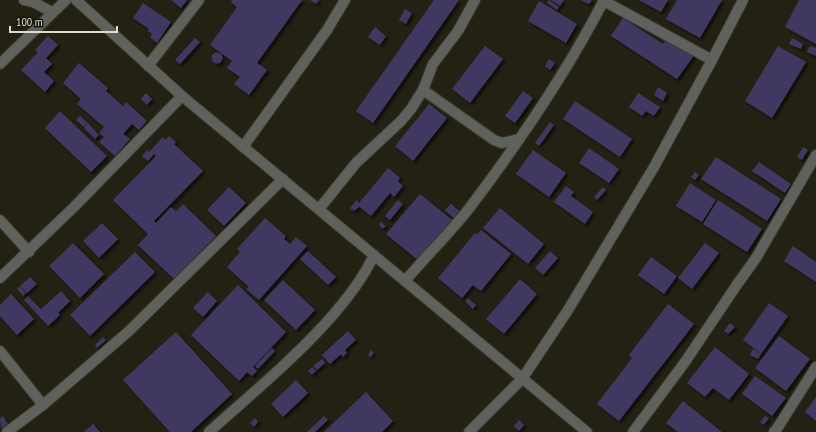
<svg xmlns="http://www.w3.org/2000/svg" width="816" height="432" font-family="'PT Sans Narrow',sans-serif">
	<defs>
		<filter id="shadow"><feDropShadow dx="2.5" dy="2.5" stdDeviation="1" flood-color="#0009"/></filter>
	</defs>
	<rect width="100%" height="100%" fill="#232113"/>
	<!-- building -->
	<g fill="#403961" filter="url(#shadow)">
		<path d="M171 0H187L181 8Z"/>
		<path d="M232 0H302L257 63 267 70 249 95 234 84 240 77 227 68 232 61 210 45 237 7 231 2Z"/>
		<path d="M310 0H319L316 4Z"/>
		<path d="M434 0H459L373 123 356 111Z"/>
		<path d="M549 0 559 7 557 10 547 3Z"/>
		<path d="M551 0H564L560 6Z"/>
		<path d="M581 0H592L589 4Z"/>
		<path d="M639 0H668L661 12Z"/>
		<path d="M677 0H722L700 38 666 19Z"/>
		<path d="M799 0H816V44L785 27Z"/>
		<path d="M539 1 577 24 566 43 528 21Z"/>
		<path d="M143 3 171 22 157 43 150 37 152 34 148 31 149 29 133 18Z"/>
		<path d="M405 9 412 13 406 24 399 20Z"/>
		<path d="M623 18 663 44 668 36 695 54 677 79 611 36Z"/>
		<path d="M375 27 386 36 380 45 368 37Z"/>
		<path d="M48 36 58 45 46 58 52 64 44 72 54 81 45 92 21 70 38 52 35 50Z"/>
		<path d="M195 38 200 42 180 64 175 60Z"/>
		<path d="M792 38 803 44 801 49 789 44Z"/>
		<path d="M485 46 503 59 470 103 452 89Z"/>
		<path d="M778 46 806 62 772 118 745 101Z"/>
		<path d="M810 46 816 48V56L807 52Z"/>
		<circle cx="217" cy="58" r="5.5"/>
		<path d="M549 59 555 63 550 70 545 66Z"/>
		<path d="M79 63 108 88 106 91 123 106 126 102 147 121 139 130 132 124 123 134 130 139 115 156 99 142 104 137 99 133 104 127 77 104 81 99 63 83Z"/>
		<path d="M658 87 667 93 663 101 654 95Z"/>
		<path d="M523 91 533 98 515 123 505 116Z"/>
		<path d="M146 93 152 99 147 105 141 99Z"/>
		<path d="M638 93 660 107 654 116 646 111 642 116 629 107Z"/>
		<path d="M575 101 632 139 620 157 563 119Z"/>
		<path d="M429 104 447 118 413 161 395 146Z"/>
		<path d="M60 111 107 156 91 172 45 128Z"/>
		<path d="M80 116 88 123 84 127 76 120Z"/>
		<path d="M550 122 554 125 539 146 535 143Z"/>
		<path d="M88 123 99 135 95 139 84 128Z"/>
		<path d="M169 136 176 142 174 144 203 171 154 221 156 223 171 207 176 211 183 204 216 236 174 279 138 245 148 234 113 200 156 156 154 154 148 161 142 156 147 150 149 152 163 137 165 140Z"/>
		<path d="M803 147 808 150 802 160 797 157Z"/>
		<path d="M589 148 619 169 609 183 579 163Z"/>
		<path d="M533 150 566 173 549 197 516 174Z"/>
		<path d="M716 157 781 199 767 221 701 179Z"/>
		<path d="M759 162 791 184 785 193 752 171Z"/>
		<path d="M388 168 400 178 398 181 403 186 394 197 390 193 371 216 357 205 359 207 354 211 350 208 357 200 359 203Z"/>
		<path d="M695 172 699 175 695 180 691 177Z"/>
		<path d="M690 183 716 200 702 222 676 206Z"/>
		<path d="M566 186 574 192 571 196 593 212 585 224 554 202Z"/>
		<path d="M229 187 246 203 224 226 207 210Z"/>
		<path d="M603 187 606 190 597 200 594 197Z"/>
		<path d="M420 194 452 220 419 261 386 234Z"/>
		<path d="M398 200 403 204 390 220 385 216Z"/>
		<path d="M718 200 762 229 747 252 703 224Z"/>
		<path d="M451 204 462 213 456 220 445 210Z"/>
		<path d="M500 208 544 244 528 264 483 228Z"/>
		<path d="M265 218 286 236 284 239 290 244 296 237 307 246 259 300 246 289 249 287 227 267 240 252 237 249Z"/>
		<path d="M381 222 386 226 383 229 379 225Z"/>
		<path d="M102 223 118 239 99 258 83 241Z"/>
		<path d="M481 230 511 254 481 291 473 285 462 298 438 278 475 233 477 235Z"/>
		<path d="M73 243 104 274 80 298 49 266Z"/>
		<path d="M705 243 719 253 692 289 678 278Z"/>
		<path d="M793 246 816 262V282L784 261Z"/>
		<path d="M308 251 336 277 328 285 300 259Z"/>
		<path d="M550 251 558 258 543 275 535 268Z"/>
		<path d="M135 252 155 272 90 336 70 315Z"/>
		<path d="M651 257 677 276 664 294 638 275Z"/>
		<path d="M30 277 37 284 27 293 20 286Z"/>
		<path d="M520 279 537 294 504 334 486 319Z"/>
		<path d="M283 280 315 310 296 330 264 300Z"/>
		<path d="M238 285 286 332 253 367 257 371 252 376 247 372 239 381 191 335Z"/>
		<path d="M20 286 26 293 23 296 17 289Z"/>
		<path d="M61 291 70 301 58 313 60 315 48 326 24 300 28 296 41 309Z"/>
		<path d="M208 292 217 301 203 317 193 308Z"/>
		<path d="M11 294 34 319 17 335 0 316V305Z"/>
		<path d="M468 298 476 305 473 309 465 301Z"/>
		<path d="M769 303 788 316 761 354 743 340Z"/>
		<path d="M668 304 694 324 619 421 597 404 632 358 629 355Z"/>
		<path d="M730 323 735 327 728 334 724 331Z"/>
		<path d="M348 331 356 340 345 350 347 353 343 357 341 354 330 364 322 355Z"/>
		<path d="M176 332 232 394 191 432H170L123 380Z"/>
		<path d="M779 336 810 359 786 391 755 368Z"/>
		<path d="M103 337 106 340 97 348 95 345Z"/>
		<path d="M715 347 749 374 729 400 713 388 705 397 687 383Z"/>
		<path d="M272 348 275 351 258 369 255 366Z"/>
		<path d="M753 349 761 354 758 359 750 355Z"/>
		<path d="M371 350 374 353 370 357 368 355Z"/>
		<path d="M322 359 325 363 317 370 313 366Z"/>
		<path d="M312 367 316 371 312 375 308 371Z"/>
		<path d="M755 376 786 398 772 416 742 394Z"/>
		<path d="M296 380 308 393 283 417 271 404Z"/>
		<path d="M366 392 393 421 382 432H324Z"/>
		<path d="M816 397V421L805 412Z"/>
		<path d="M683 401 722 432H678L666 423Z"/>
		<path d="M3 416 8 424 1 428 0 418Z"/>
		<path d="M324 416 328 420 315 432H307Z"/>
		<path d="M765 416 769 418 764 425 760 422Z"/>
		<path d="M255 418 258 422 254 427 250 423Z"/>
		<path d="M519 420 524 425 519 431 514 426Z"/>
		<path d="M93 424 100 432H84Z"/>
	</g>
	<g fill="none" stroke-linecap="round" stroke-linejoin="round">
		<defs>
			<g id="minor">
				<path d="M24 0 33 2 52 12"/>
				<path d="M76 0 182 96 587 432"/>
				<path d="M604 1 712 60"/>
				<path d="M0 64 66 0"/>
				<path d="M148 66 199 0"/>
				<path d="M423 90 494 140 502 143 519 139"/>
				<path d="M243 147 327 30 345 0"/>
				<path d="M319 209 356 163 401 121 411 109 423 90 433 64 458 31 475 0"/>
				<path d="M0 220 29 252"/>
				<path d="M0 278 74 207 182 96"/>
				<path d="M405 281C426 256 451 232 471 206 520 141 567 72 604 0"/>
				<path d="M0 351 43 405"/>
				<path d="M7 432 43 405 129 331 283 179"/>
				<path d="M209 432C248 397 289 363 325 324 344 303 362 281 374 255"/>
				<path d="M469 432 522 379 568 310 654 167 712 60 743 0"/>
				<path d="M633 432 685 362 736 286 756 258 816 155"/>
				<path d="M774 432 778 427 816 367"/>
			</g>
		</defs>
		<!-- minor casing -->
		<use href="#minor" stroke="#3d3b2e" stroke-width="12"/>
		<!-- minor -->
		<use href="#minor" stroke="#5f625c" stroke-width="10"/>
	</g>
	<!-- scale -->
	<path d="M10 26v6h107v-6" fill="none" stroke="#dddbd2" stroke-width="2"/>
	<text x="16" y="26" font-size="12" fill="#dddbd2" stroke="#1a170a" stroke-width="3" paint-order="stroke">100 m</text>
</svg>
